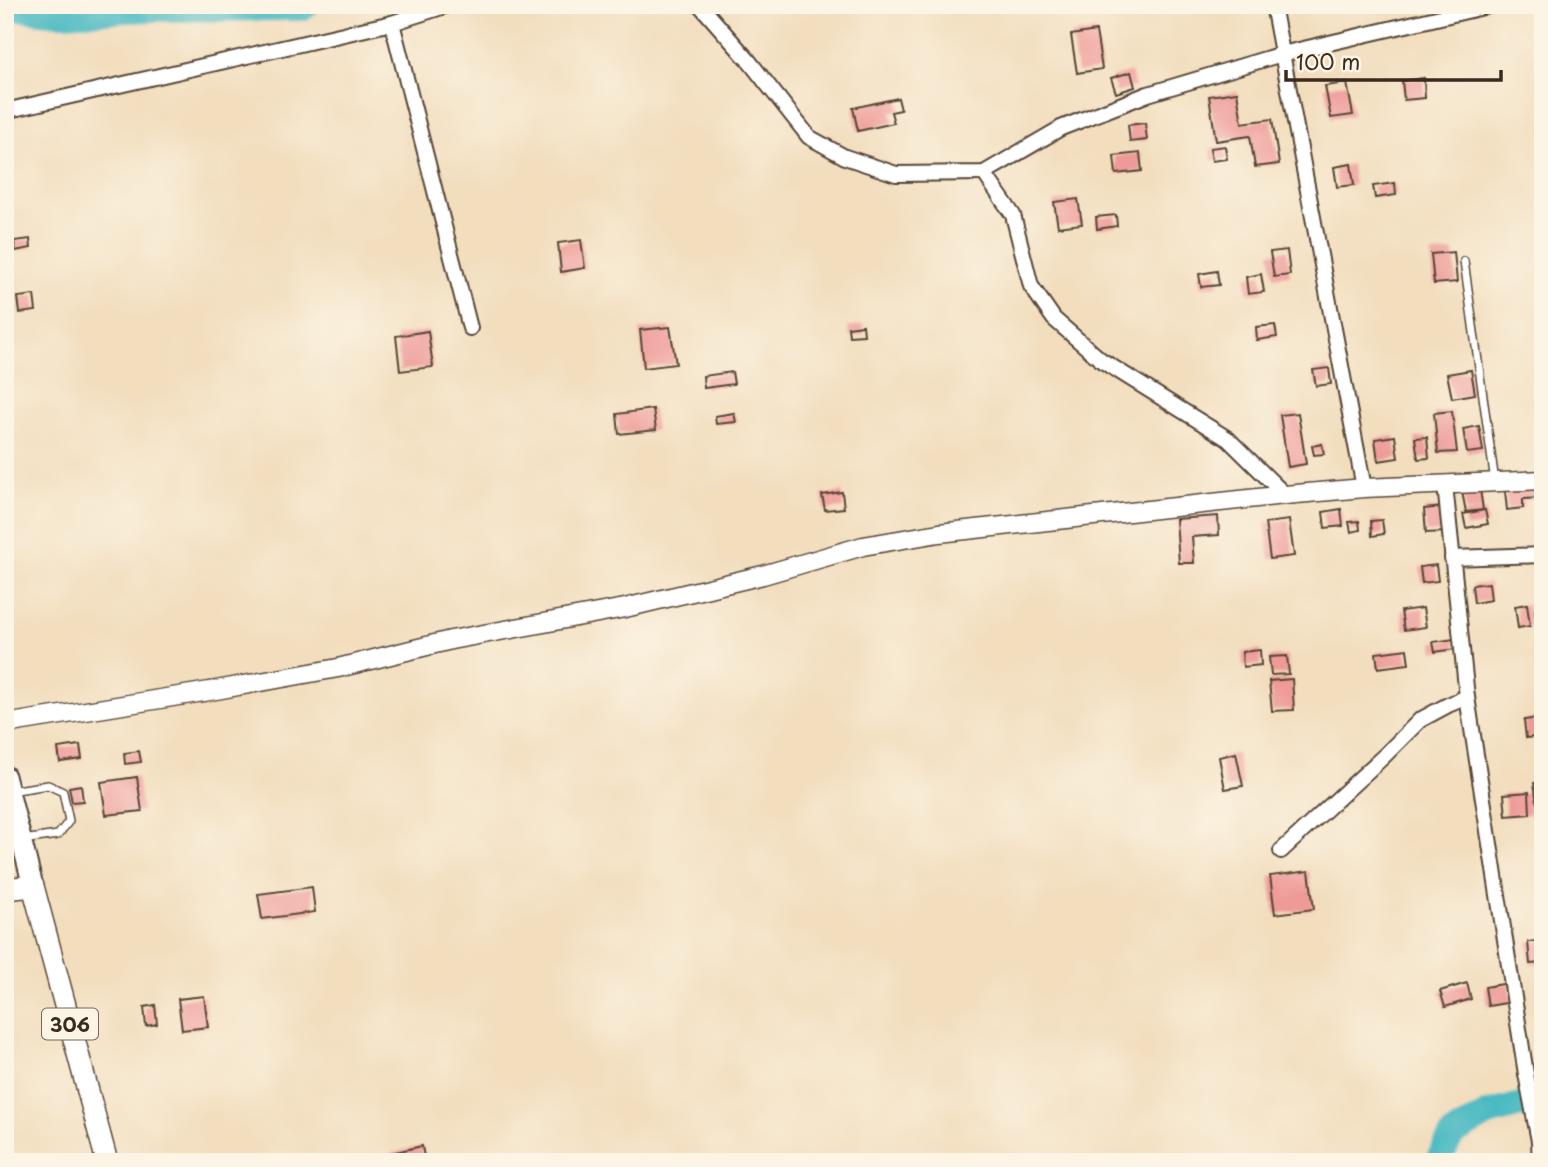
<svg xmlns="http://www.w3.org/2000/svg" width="1548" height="1167" font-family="'Playpen Sans',sans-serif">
	<rect width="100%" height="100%" fill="#fcf5e5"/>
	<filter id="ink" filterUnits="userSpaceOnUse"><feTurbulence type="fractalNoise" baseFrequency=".0143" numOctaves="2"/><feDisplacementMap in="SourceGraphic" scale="14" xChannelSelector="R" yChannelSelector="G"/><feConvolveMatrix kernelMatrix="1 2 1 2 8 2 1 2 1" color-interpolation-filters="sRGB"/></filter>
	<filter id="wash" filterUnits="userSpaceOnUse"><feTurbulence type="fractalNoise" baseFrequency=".00686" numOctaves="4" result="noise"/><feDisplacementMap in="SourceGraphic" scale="28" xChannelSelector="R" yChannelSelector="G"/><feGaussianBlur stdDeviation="1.57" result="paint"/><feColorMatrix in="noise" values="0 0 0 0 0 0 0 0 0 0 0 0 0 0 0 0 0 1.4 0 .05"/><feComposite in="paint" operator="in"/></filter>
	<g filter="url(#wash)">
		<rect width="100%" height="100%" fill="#f2ddbd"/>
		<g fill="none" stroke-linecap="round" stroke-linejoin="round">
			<!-- river -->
			<g stroke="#4ab9c2" stroke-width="26">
				<path d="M5 7 59 13 151 9 303 8 307 5"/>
				<path d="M1437 1162 1453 1134 1488 1114 1543 1099"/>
			</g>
		</g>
		<g id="blocks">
			<!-- building -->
			<g fill="#ee9a97">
				<path d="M1102 5H1118L1119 11 1104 13Z"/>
				<path d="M1096 31 1102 69 1077 73 1071 35Z"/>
				<path d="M1131 72 1135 87 1116 93 1111 78Z"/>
				<path d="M1424 78 1425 98 1404 100 1402 81Z"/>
				<path d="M1347 83 1353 115 1331 118 1325 86Z"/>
				<path d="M1237 92 1242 123 1272 119 1279 164 1255 167 1250 136 1216 141 1209 96Z"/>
				<path d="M898 98 901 110 891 112 894 123 858 131 853 108Z"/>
				<path d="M1145 123 1147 140 1130 142 1128 125Z"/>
				<path d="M1225 146 1227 159 1212 161 1210 148Z"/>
				<path d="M1140 153 1142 171 1116 174 1114 156Z"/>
				<path d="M1351 164 1354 185 1337 187 1334 167Z"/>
				<path d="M1395 183 1396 195 1375 198 1373 186Z"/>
				<path d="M1078 199 1082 224 1058 227 1054 202Z"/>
				<path d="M1116 215 1117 226 1097 229 1096 217Z"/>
				<path d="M30 239 31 248 15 251 14 241Z"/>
				<path d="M581 240 585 268 561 272 558 243Z"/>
				<path d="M1287 250 1290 275 1274 277 1270 252Z"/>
				<path d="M1454 252 1457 282 1434 284 1431 254Z"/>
				<path d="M1217 271 1219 285 1201 287 1199 274Z"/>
				<path d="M1261 274 1264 292 1248 294 1246 277Z"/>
				<path d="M34 295 36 311 20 313 18 297Z"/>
				<path d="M863 325 864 335 849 336 848 327Z"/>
				<path d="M1275 325 1277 337 1257 340 1256 327Z"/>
				<path d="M670 327 676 364 644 368 640 330Z"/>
				<path d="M428 331 433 367 400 371 396 336Z"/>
				<path d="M1329 368 1331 384 1316 386 1313 370Z"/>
				<path d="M1471 370 1475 394 1452 398 1447 374Z"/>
				<path d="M732 372 734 384 704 388 703 376Z"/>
				<path d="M653 409 656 430 619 434 617 414Z"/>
				<path d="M1452 411 1457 452 1438 453 1434 413Z"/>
				<path d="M734 413 736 422 716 424 715 416Z"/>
				<path d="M1298 413 1306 464 1288 467 1280 415Z"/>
				<path d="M1479 426 1483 451 1467 453 1463 429Z"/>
				<path d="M1395 436 1398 458 1378 461 1375 439Z"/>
				<path d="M1427 437 1429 458 1418 459 1415 438Z"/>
				<path d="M1322 444 1324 454 1314 455 1312 446Z"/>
				<path d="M1543 488V498L1523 499V508L1507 510 1505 491Z"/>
				<path d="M1480 489 1483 510 1466 512 1462 492Z"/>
				<path d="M842 492 844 508 825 510 822 495Z"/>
				<path d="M1443 507 1445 532 1426 533 1424 509Z"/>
				<path d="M1341 509 1343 526 1325 528 1323 512Z"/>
				<path d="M1485 510 1488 524 1466 528 1463 514Z"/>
				<path d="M1218 516 1219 535 1192 537 1194 563H1179L1176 519Z"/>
				<path d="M1289 520 1294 556 1270 559 1265 523Z"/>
				<path d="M1382 520 1384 534 1372 536 1371 521Z"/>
				<path d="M1359 521 1360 530 1351 532 1349 522Z"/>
				<path d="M1436 565 1438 581 1422 583 1420 567Z"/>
				<path d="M1489 583 1491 600 1474 603 1472 585Z"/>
				<path d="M1527 604 1530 626 1518 628 1515 606Z"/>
				<path d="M1423 608 1426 627 1404 630 1401 611Z"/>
				<path d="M1543 609V631L1538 632 1535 610Z"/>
				<path d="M1454 639 1456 649 1435 652 1433 642Z"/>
				<path d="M1407 649 1409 664 1378 668 1376 653Z"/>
				<path d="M1260 650 1261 665 1243 667 1242 652Z"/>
				<path d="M1287 656 1289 674 1271 675 1269 657Z"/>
				<path d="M1292 679 1294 710 1272 711 1269 681Z"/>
				<path d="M1539 718 1541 736 1526 738 1524 720Z"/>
				<path d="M80 745 82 759 60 762 58 748Z"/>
				<path d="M139 751 141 762 125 764 124 753Z"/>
				<path d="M1236 753 1243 786 1225 789 1219 757Z"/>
				<path d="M137 777 142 811 106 815 101 782Z"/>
				<path d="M1543 781V803H1537L1534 783Z"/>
				<path d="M81 785 83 801 72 802 69 787Z"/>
				<path d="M1529 792 1530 814 1506 816 1504 794Z"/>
				<path d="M1309 871 1314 909 1275 914 1270 876Z"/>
				<path d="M312 887 315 912 262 919 258 894Z"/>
				<path d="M1543 940V963L1530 964 1528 942Z"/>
				<path d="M1467 983 1471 999 1445 1007 1440 991Z"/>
				<path d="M1509 983 1512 1002 1488 1006 1485 987Z"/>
				<path d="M204 996 208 1027 182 1030 178 999Z"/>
				<path d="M155 1005 157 1024 146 1026 144 1007Z"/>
				<path d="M422 1146 425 1162H393L391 1153Z"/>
			</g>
		</g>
	</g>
	<g filter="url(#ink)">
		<use href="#blocks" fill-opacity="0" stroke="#564536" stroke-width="2"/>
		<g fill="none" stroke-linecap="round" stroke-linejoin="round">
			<defs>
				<g id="service">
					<path d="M1464 261 1495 482"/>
					<path d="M10 791 48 785 63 792 69 821 58 835 22 840"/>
				</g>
				<g id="minor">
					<path d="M700 5 749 61 809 137 845 157 896 174 984 173 1061 128 1148 94 1282 54 1492 5"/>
					<path d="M1273 5 1364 488"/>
					<path d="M392 23 470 328"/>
					<path d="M5 111 392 23 448 5"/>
					<path d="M984 173 1013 215 1031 286 1054 319 1101 360 1228 439 1285 495"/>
					<path d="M1445 485 1467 697 1526 1074 1539 1141 1540 1162"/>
					<path d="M1452 558 1543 555"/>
					<path d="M1281 851 1384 756 1420 720 1448 705 1467 697"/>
				</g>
				<path id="tertiary" d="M5 724 216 690 338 668 451 640 625 608 763 575 863 546 939 533 1285 495 1364 488 1543 480"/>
				<path id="secondary" d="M5 776 33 886"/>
				<path id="primary" d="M5 889 33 886 107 1162"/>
			</defs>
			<!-- service casing -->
			<use href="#service" stroke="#564536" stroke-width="10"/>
			<!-- minor casing -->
			<use href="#minor" stroke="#564536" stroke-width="18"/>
			<!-- tertiary casing -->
			<use href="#tertiary" stroke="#564536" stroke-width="21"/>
			<!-- secondary casing -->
			<use href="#secondary" stroke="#564536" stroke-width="23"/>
			<!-- primary casing -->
			<use href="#primary" stroke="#564536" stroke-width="24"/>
			<!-- service -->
			<use href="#service" stroke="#fff" stroke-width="7"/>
			<!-- minor -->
			<use href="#minor" stroke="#fff" stroke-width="14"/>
			<!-- tertiary -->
			<use href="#tertiary" stroke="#fff" stroke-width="18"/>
			<!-- secondary -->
			<use href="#secondary" stroke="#fff" stroke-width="19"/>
			<!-- primary -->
			<use href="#primary" stroke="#fff" stroke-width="21"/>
		</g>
	</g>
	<g text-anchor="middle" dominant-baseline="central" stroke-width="5" stroke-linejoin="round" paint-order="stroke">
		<!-- shield labels -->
		<rect fill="#fcf5e5" stroke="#75675a" stroke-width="2" x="42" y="1008.5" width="56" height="31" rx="5"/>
		<g font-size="19" font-weight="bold" fill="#3b2a1e">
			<text x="70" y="1024">306</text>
		</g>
	</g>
	<!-- margin -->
	<rect width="1548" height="1167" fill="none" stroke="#fcf5e5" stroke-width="28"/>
	<!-- scale -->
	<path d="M1286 70v10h215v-10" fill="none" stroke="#3b2a1e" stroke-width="3.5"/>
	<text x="1296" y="70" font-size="21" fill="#3b2a1e" stroke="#fcf5e5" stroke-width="5" paint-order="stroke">100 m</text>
</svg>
